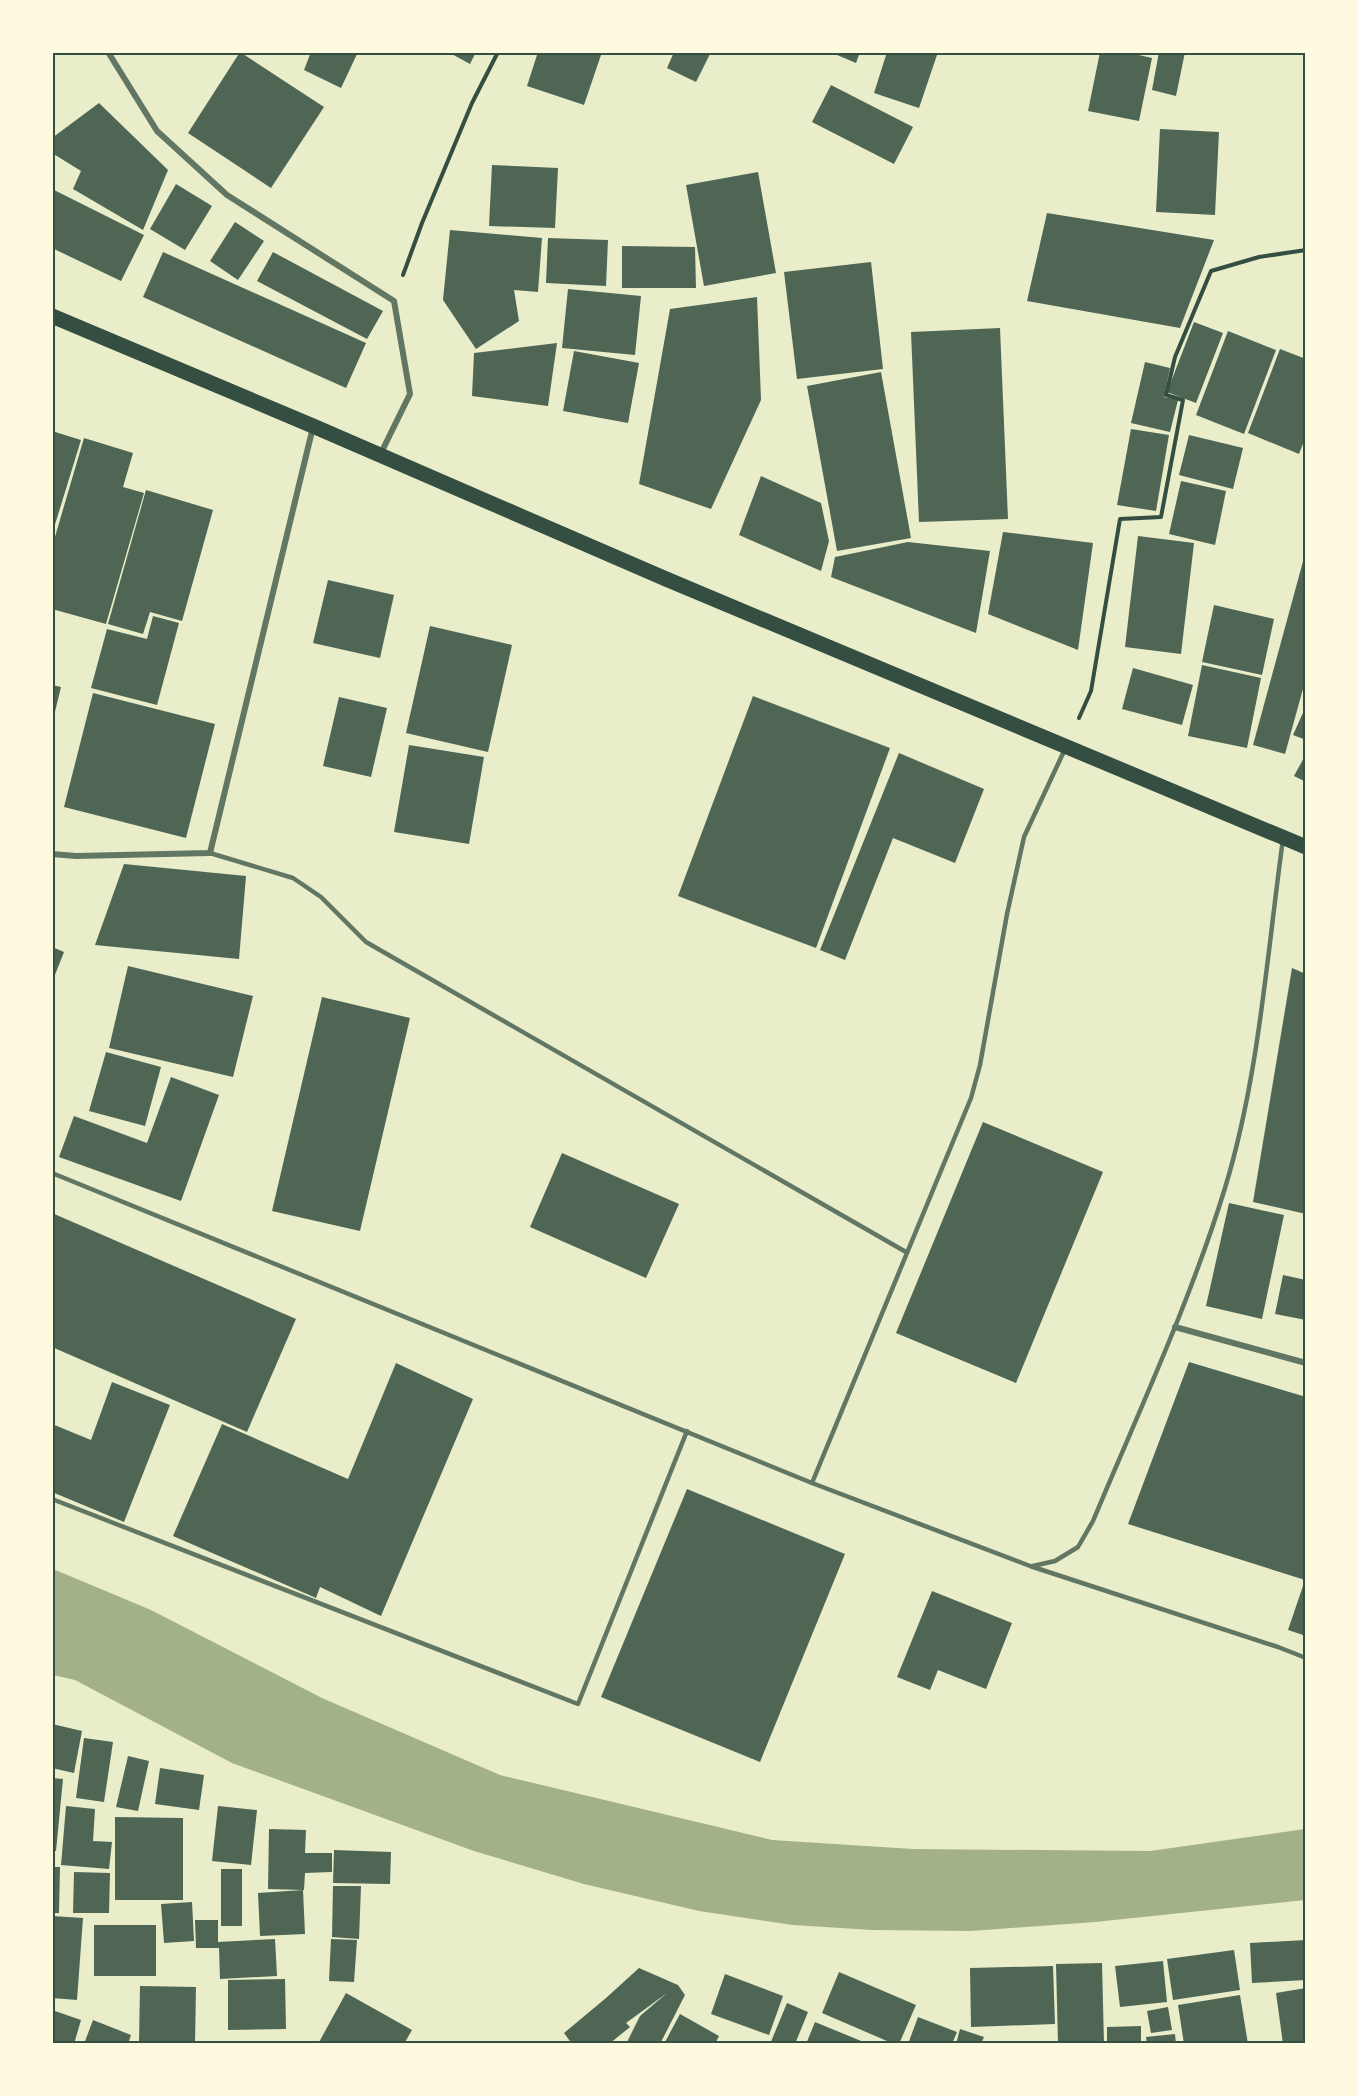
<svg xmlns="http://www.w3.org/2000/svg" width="1358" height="2096" font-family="'Playfair Display',serif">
	<rect width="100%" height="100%" fill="#e9edc9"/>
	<!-- water -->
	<path fill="#a3b18a" d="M53 1569 151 1610 322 1698 500 1775 772 1840 913 1849 1150 1851 1305 1829V1900L1095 1922 971 1931 872 1930 793 1925 699 1911 584 1884 474 1851 232 1763 75 1680 53 1675Z"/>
	<!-- building -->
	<g fill="#4f6655">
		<path d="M240 52 324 107 271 188 188 133Z"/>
		<path d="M311 52H358L341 88 304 70Z"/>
		<path d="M448 52H476L470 64Z"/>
		<path d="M538 52H602L584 105 527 86Z"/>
		<path d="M674 52H711L696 82 667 68Z"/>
		<path d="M830 52H860L856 63Z"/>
		<path d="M887 52H938L919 108 874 93Z"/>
		<path d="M1100 52H1126L1152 58 1139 121 1088 111Z"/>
		<path d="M1159 52H1185L1176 96 1152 90Z"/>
		<path d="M831 85 913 127 894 164 812 122Z"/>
		<path d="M99 103 168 170 143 230 73 189 81 171 52 153V138Z"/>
		<path d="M1160 129 1219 132 1215 215 1156 212Z"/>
		<path d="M492 165 558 168 555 228 489 226Z"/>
		<path d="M758 172 776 273 704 286 686 185Z"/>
		<path d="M176 184 212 206 185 250 150 229Z"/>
		<path d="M52 189 144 235 121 281 52 248Z"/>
		<path d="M1047 213 1214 240 1180 328 1027 301Z"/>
		<path d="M235 222 264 241 238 280 210 261Z"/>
		<path d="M450 230 542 238 538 292 514 290 519 321 476 349 443 300Z"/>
		<path d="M548 238 608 240 606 286 546 283Z"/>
		<path d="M622 246 695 247 696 288H622Z"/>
		<path d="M163 252 366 343 346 388 143 297Z"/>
		<path d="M273 252 383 311 367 339 257 281Z"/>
		<path d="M871 262 883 369 797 379 784 272Z"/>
		<path d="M568 289 641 296 635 355 562 348Z"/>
		<path d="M757 297 761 400 711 509 639 484 670 309Z"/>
		<path d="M1194 322 1223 333 1196 403 1167 392Z"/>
		<path d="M1000 328 1008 519 919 522 911 332Z"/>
		<path d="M1228 331 1276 350 1244 434 1196 415Z"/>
		<path d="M557 343 548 406 472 396 474 353Z"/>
		<path d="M1280 349 1306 359V436L1299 454 1248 433Z"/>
		<path d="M574 351 639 363 628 423 563 411Z"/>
		<path d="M1145 362 1170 368 1164 397 1178 400 1170 432 1131 423Z"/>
		<path d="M881 372 911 538 837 551 807 386Z"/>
		<path d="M1131 429 1169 435 1156 511 1117 505Z"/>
		<path d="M52 431 81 440 53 531H52Z"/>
		<path d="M1189 435 1243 448 1233 489 1179 475Z"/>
		<path d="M84 438 133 453 123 487 144 493 106 624 52 609V547Z"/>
		<path d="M761 476 821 503 829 541 821 571 739 535Z"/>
		<path d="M1181 481 1226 491 1215 545 1169 534Z"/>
		<path d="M146 490 213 510 182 621 150 612 143 634 108 624Z"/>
		<path d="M1003 532 1093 543 1078 650 988 614Z"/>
		<path d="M1138 536 1194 543 1181 654 1125 647Z"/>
		<path d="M908 542 990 551 976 633 831 577 835 557Z"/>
		<path d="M1305 554 1306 678 1285 754 1253 745Z"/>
		<path d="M328 580 394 595 380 658 313 643Z"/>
		<path d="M1214 605 1274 619 1262 675 1202 662Z"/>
		<path d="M153 616 179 623 157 705 91 688 107 629 147 639Z"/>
		<path d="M430 626 512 645 488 752 406 733Z"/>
		<path d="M1202 665 1261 678 1247 748 1188 736Z"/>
		<path d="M1133 668 1193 685 1182 725 1122 709Z"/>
		<path d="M52 685 61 687 53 720 52 719Z"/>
		<path d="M93 693 215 724 186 838 64 807Z"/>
		<path d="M753 696 890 748 816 948 678 896Z"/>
		<path d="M339 697 387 708 371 777 323 766Z"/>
		<path d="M1306 706V740L1293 735Z"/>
		<path d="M409 745 484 757 469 844 394 832Z"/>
		<path d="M899 753 984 789 955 863 893 838 845 960 820 950Z"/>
		<path d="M1306 754V782L1294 776Z"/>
		<path d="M124 864 246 876 239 959 95 945Z"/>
		<path d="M52 947 64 952 53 980H52Z"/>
		<path d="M128 966 253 996 233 1077 109 1048Z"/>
		<path d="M1292 968 1306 974V1214L1253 1202Z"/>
		<path d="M322 997 410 1018 360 1231 272 1211Z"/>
		<path d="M106 1052 161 1067 145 1126 89 1111Z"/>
		<path d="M171 1077 219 1095 181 1201 59 1157 74 1116 147 1143Z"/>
		<path d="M983 1122 1103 1172 1016 1383 896 1333Z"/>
		<path d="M562 1153 679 1204 646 1278 530 1227Z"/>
		<path d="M1229 1203 1284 1215 1262 1319 1206 1306Z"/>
		<path d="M52 1213 296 1319 247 1432 52 1347Z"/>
		<path d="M1283 1275 1306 1280V1320L1275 1314Z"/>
		<path d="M1189 1362 1306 1397V1636L1288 1630 1305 1580 1128 1524Z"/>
		<path d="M396 1363 473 1399 381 1616 320 1587 316 1598 173 1536 222 1424 348 1479Z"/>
		<path d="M112 1382 170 1405 124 1522 52 1492V1424L91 1440Z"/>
		<path d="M687 1489 845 1554 760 1762 601 1697Z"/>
		<path d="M932 1591 1012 1623 986 1689 938 1670 930 1690 897 1677Z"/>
		<path d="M52 1724 82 1731 74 1773 52 1768Z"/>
		<path d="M84 1738 113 1742 104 1802 76 1798Z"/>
		<path d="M128 1756 149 1761 138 1811 116 1807Z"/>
		<path d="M160 1768 204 1775 199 1810 155 1804Z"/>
		<path d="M52 1778 63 1779 56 1851H52Z"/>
		<path d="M66 1806 95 1809 93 1841 112 1842 109 1869 61 1865Z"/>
		<path d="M218 1806 257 1810 251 1865 212 1861Z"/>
		<path d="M115 1817 183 1818V1900H115Z"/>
		<path d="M269 1829 306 1830 305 1853H332V1872L305 1873 304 1890 268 1889Z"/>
		<path d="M334 1850 391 1852 390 1884 333 1883Z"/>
		<path d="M52 1867H60L59 1913H52Z"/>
		<rect x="221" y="1869" width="21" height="57"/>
		<path d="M74 1872 110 1873 109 1913H73Z"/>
		<path d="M333 1886H361L359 1939 332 1937Z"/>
		<path d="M303 1890 305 1934 260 1936 258 1893Z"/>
		<path d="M192 1902 194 1941 164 1943 161 1904Z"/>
		<path d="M52 1916 83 1918 77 2000 52 1998Z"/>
		<path d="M195 1920H218V1942L275 1939 277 1976 220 1979 219 1948H196Z"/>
		<rect x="94" y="1925" width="62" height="51"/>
		<path d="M331 1939 357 1940 354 1982 329 1981Z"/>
		<path d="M1306 1940V1980L1252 1983 1250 1943Z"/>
		<path d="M1234 1950 1240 1990 1173 2000 1167 1959Z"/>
		<path d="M1163 1961 1167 2002 1120 2007 1115 1966Z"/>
		<path d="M1102 1963 1104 2044H1058L1056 1964Z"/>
		<path d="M1053 1966 1055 2024 971 2027 970 1968Z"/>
		<path d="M639 1968 678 1985 685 1995 660 2044H626L640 2016 667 1993 626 2023 630 2027 609 2044H572L564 2033 606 1998Z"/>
		<path d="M839 1972 916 2005 899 2044H894L822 2013Z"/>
		<path d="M725 1974 783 1996 769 2035 711 2014Z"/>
		<path d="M285 1979 286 2029 228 2030V1980Z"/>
		<path d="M140 1986 196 1987 195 2043 139 2042Z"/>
		<path d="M1306 1988V2044H1283L1276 1993Z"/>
		<path d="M346 1993 412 2030 404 2044H318Z"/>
		<path d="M1240 1995 1248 2044H1184L1178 2005Z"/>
		<path d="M787 2003 808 2012 795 2044H770Z"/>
		<path d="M1168 2007 1172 2030 1151 2033 1147 2011Z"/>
		<path d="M52 2010 81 2020 74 2044H52Z"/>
		<path d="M680 2014 719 2036 715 2044H664Z"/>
		<path d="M918 2017 957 2032 952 2044H908Z"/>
		<path d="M93 2020 131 2035 128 2044H84Z"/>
		<path d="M815 2022 866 2043V2044H806Z"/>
		<path d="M1141 2026V2044H1107V2027Z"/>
		<path d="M960 2029 984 2037 981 2044H956Z"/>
		<path d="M1175 2034 1176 2044H1147L1146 2037Z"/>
	</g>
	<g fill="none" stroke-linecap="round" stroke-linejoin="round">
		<!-- path -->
		<g stroke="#344e41" stroke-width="4">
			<path d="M403 275 422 223 472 103 498 52"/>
			<path d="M1079 718 1091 691 1120 519 1161 517 1183 400 1166 395 1175 357 1211 271 1259 257 1306 250"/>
		</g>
		<!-- service -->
		<g stroke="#617663" stroke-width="4.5">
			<path d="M1065 749 1024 837 1007 914 980 1065 971 1098 812 1483 1030 1566 1278 1647 1306 1658"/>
			<path d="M210 853 293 878 321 897 366 942 906 1252"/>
			<path d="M52 1173 812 1483"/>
			<path d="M52 1499 578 1704 687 1431"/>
			<path d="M1033 1566 1055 1561 1078 1547 1093 1521C1139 1411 1190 1302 1225 1188 1259 1077 1267 954 1283 839"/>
		</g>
		<!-- minor -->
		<g stroke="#617663" stroke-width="6">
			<path d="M108 52 157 131 227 195 394 301 410 394 380 455"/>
			<path d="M52 854 76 856 210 853 313 427"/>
			<path d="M1175 1327 1306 1363"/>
		</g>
		<!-- primary -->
		<path stroke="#344e41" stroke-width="15" d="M52 316 313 426 666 579 1306 847"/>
	</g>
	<!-- border -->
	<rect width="1358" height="2096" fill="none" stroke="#fefae0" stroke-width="108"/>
	<rect x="54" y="54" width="1250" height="1988" fill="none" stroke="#344e41" stroke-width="2"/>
</svg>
